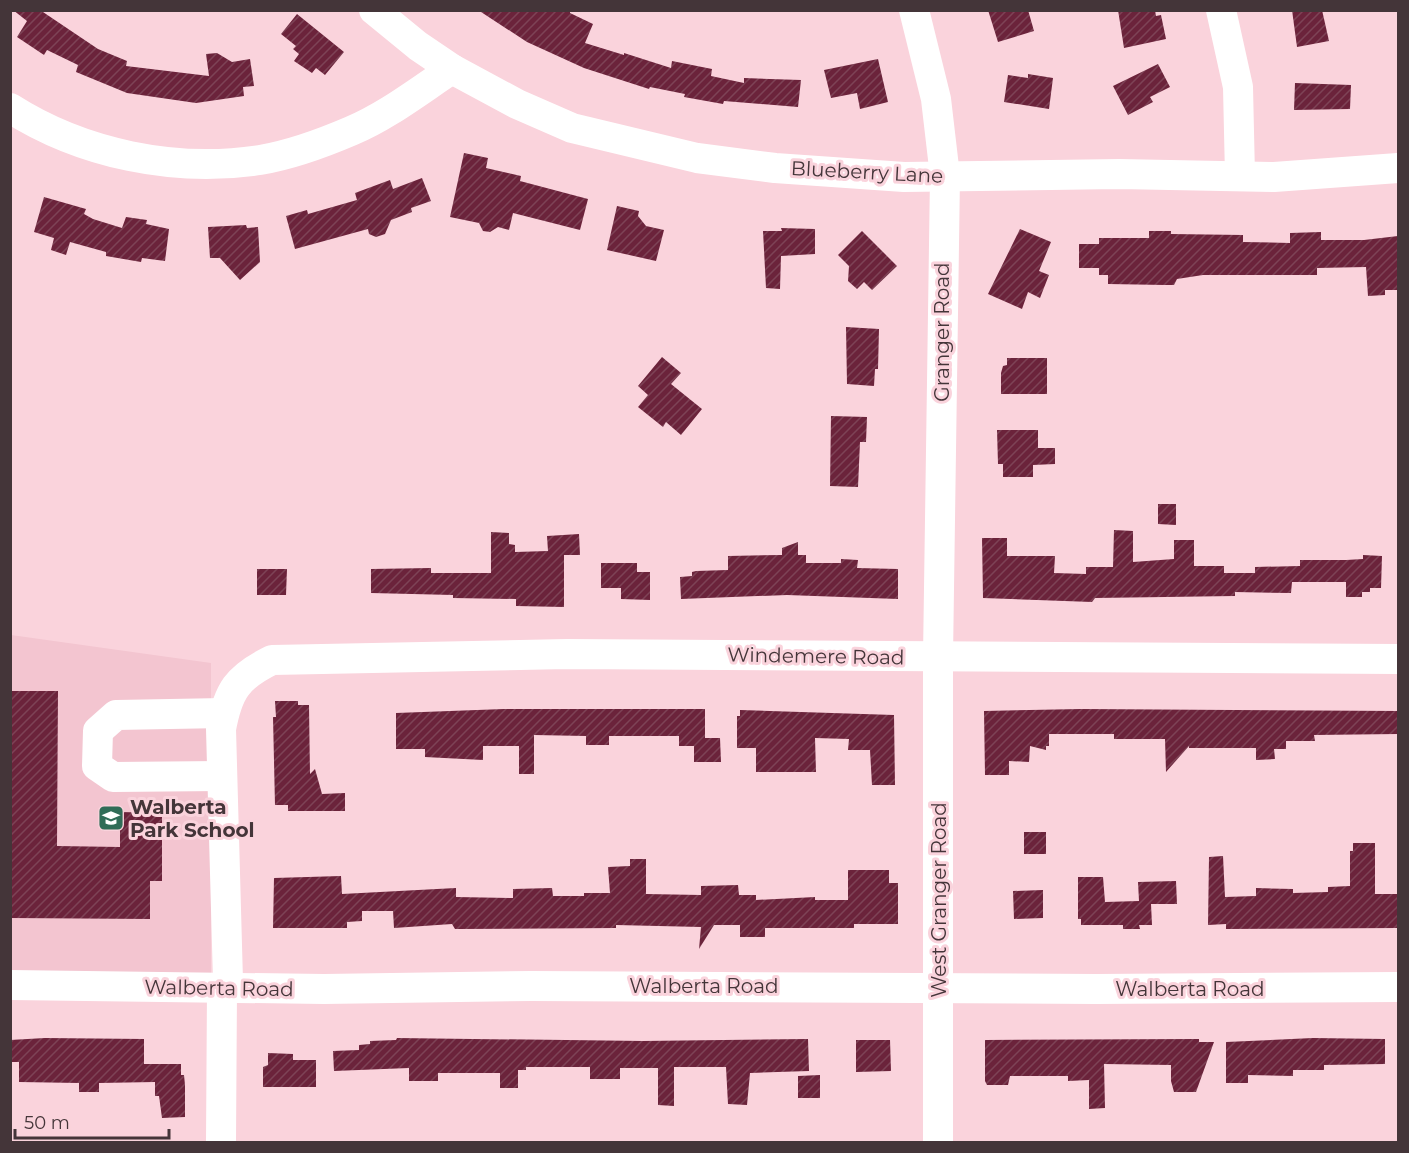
<svg xmlns="http://www.w3.org/2000/svg" width="1409" height="1153" font-family="Montserrat,sans-serif">
	<defs>
		<pattern id="building-hatch" width="6" height="6" patternUnits="userSpaceOnUse" patternTransform="scale(1.5)"><rect width="6" height="6" fill="#6b233b"/><path d="M-1 1l2-2M0 6l6-6M5 7l2-2" fill="none" stroke="#7d4356"/></pattern>
	</defs>
	<rect width="100%" height="100%" fill="#fad3dc"/>
	<!-- built -->
	<path fill="#f3c5d0" d="M11 635 211 663V973H11Z"/>
	<!-- building -->
	<g fill="url(#building-hatch)">
		<path d="M13 10H40L98 49 127 61 126 66 209 76 206 54 217 53 232 62 250 59 254 86 243 87 244 96 196 103 127 93 76 72 78 65 47 50 44 55 17 37 27 21Z"/>
		<path d="M478 10H570V13L593 24 585 43 624 55V53L671 68 672 61 712 69 711 76 744 83V78L801 80 798 107 724 101 723 104 684 97 685 94 650 87 649 89 584 68 527 42Z"/>
		<path d="M988 10H1028L1034 31 998 42Z"/>
		<path d="M1118 10H1155L1156 16 1161 15 1166 39 1124 48Z"/>
		<path d="M1292 10H1322L1329 41 1297 47Z"/>
		<path d="M297 14 344 52 325 75 316 68 312 73 294 61 299 54 293 49 296 46 281 34Z"/>
		<path d="M878 59 888 102 860 109 857 93 831 98 824 70Z"/>
		<path d="M1158 64 1170 87 1150 97 1153 102 1128 115 1113 86Z"/>
		<path d="M1028 74 1053 78 1049 109 1004 102 1008 75 1028 78Z"/>
		<path d="M1295 83 1351 85 1350 109 1294 110Z"/>
		<path d="M464 153 488 158 486 168 521 176 520 181 588 199 580 230 513 213 509 230 498 227 490 232 483 231 479 223 450 217Z"/>
		<path d="M422 178 431 201 411 208 412 212 391 220 385 234 376 237 369 234 368 229 295 249 286 216 307 210 308 214 357 200 355 193 390 180 393 189Z"/>
		<path d="M44 197 86 209 84 214 93 219 122 228 126 217 147 220 146 224 169 229 165 261 142 258 141 262 106 256V252L70 242 66 255 51 250 54 238 34 232Z"/>
		<path d="M617 206 639 211 638 216 646 226 664 230 656 261 607 250Z"/>
		<path d="M246 225 247 228 258 227 260 262 240 280 220 258H210L208 227Z"/>
		<path d="M781 228 815 229V254L781 256 780 289 766 288 763 231H782Z"/>
		<path d="M1020 229 1051 242 1039 271 1049 275 1040 298 1028 292 1022 309 988 294Z"/>
		<path d="M862 231 897 266 872 290 864 282 857 289 848 281 849 266 838 255Z"/>
		<path d="M1149 231H1171V234L1243 235V242L1290 243V233L1321 232V240H1364L1398 236V290H1385V295L1368 296 1366 267 1317 268V275H1203L1177 279 1174 285H1165L1108 284V275H1099V268H1079V244H1099V238H1149Z"/>
		<path d="M846 327 879 329 878 369H875L874 386 847 384Z"/>
		<path d="M662 357 681 373 671 384 702 409 681 435 666 422 663 427 638 407 648 395 638 386Z"/>
		<path d="M1007 358H1047V394H1001V373L1003 366 1007 365Z"/>
		<path d="M831 416 867 417 866 442H860L858 487 830 486Z"/>
		<path d="M997 430H1038V448H1055V464L1033 465V477H1003V464H998Z"/>
		<path d="M1158 504H1176V525L1158 524Z"/>
		<path d="M1114 530 1133 531V562L1174 559V540H1194V566H1224V573H1255V567L1300 566V560H1346L1363 559V555L1382 556 1381 588H1370V592H1362V597H1346V582H1292L1291 593 1235 592V596L1095 598 1092 602 983 598 982 538H1007V556H1055L1054 573 1086 574V567H1113Z"/>
		<path d="M491 532 509 533V544L515 545V552L548 551 547 536 579 534 580 555H564V607L516 606V599L453 598V595L371 593V569L431 568V573H491Z"/>
		<path d="M798 542V555H806V563H841V559L858 560 857 568 898 569V599L787 595 681 599 680 577 692 576V572L696 571 728 570V556L782 555V548Z"/>
		<path d="M601 563H637V572H650V600L621 599V588H601Z"/>
		<path d="M257 569H287L286 595H257Z"/>
		<path d="M10 691H58L57 846 120 847V812L162 813V881H150V919L10 918Z"/>
		<path d="M275 701H298V705H309L310 774 315 769 322 794 345 793V811H288V805H275L273 717H276Z"/>
		<path d="M504 709H705V738H720L721 762H694V746H679V736H609V745H586V736L534 735V774H519V746H483V760L425 757V749H396V713Z"/>
		<path d="M1081 709 1398 711V734L1314 735 1315 741H1286V749H1274L1275 759 1256 760V748H1189V746L1166 772 1165 739H1114V734H1049V746H1046V750L1030 746 1029 762 1009 761V775H985L984 711Z"/>
		<path d="M740 710 894 715 895 785H872L870 750H848L849 739 815 738 816 772H756V748H737V716H740Z"/>
		<rect x="1024" y="832" width="22" height="22"/>
		<path d="M1353 843H1375V894H1398V928L1226 929V924L1208 925 1209 857 1223 856 1225 897 1256 896V888L1293 889V893L1328 892V887L1350 886V851H1353Z"/>
		<path d="M630 859H646V894L701 895V886L738 885 739 895H756V900L815 897V900H848V870H889V883H898V924H854V928H765V937H740V925H714L699 949 701 927 616 925V928L455 929 452 924 394 928 393 911H362V921L347 922V928H273L274 878 341 876 342 894 456 888V897L513 898V889L552 888 553 896H584V893H610L608 867 630 866Z"/>
		<path d="M1078 877H1103L1105 902 1139 901 1138 882 1176 881 1177 904H1151L1152 925H1139L1140 929H1123V925H1081V919H1078Z"/>
		<path d="M1043 890V918L1014 919 1013 891Z"/>
		<path d="M45 1038 144 1039V1064H181V1075H184L185 1085V1117L162 1118 159 1096H155V1082L99 1083V1092H79V1083L19 1082V1062H10V1040Z"/>
		<path d="M397 1038 643 1041 808 1039 809 1071 750 1073 747 1105 728 1104 726 1067H674V1106L658 1105V1068H620V1079H590V1067H526V1070H518V1088H500V1073H438V1081H409V1068L334 1071 333 1051 359 1050V1045L370 1044V1041L396 1040Z"/>
		<path d="M1313 1038 1385 1039V1064L1324 1065V1070H1293V1076L1248 1075V1083H1226V1042Z"/>
		<path d="M1199 1039V1042H1214L1196 1092H1174L1171 1081V1065L1104 1064 1105 1108 1089 1109V1080L1068 1081V1076H1010L1008 1085H987L985 1081V1040Z"/>
		<path d="M856 1040H890L891 1071 856 1072Z"/>
		<path d="M268 1053 293 1054V1060H316V1087H263V1067L268 1065Z"/>
		<path d="M820 1075V1098H798V1076Z"/>
	</g>
	<g fill="none" stroke-linecap="round" stroke-linejoin="round">
		<!-- minor -->
		<g stroke="#fff" stroke-width="30">
			<path d="M374 10 418 46 452 69 517 104 572 128 697 158 775 168 904 177 1119 174 1274 177 1398 168"/>
			<path d="M914 10 936 99 945 176 938 657V1142"/>
			<path d="M1221 10 1238 87 1240 176"/>
			<path d="M10 108C82 154 175 173 260 160 290 155 323 143 351 131 387 116 420 90 452 69"/>
			<path d="M221 776 113 777 97 766 98 731 116 715 224 713"/>
			<path d="M10 985 324 989 531 986 1096 989 1398 987"/>
			<path d="M221 1142 222 989 228 981 221 729C228 691 237 677 272 660L567 654 1398 659"/>
		</g>
	</g>
	<!-- icons -->
	<defs>
		<symbol id="school-square" viewBox="-11 -11 22 22"><rect x="-9" y="-9" width="18" height="18" rx="4" fill="#306c57" stroke="#fad3dc"/><path d="M0-5L7-2L0 1L-7-2ZM-4 1L0 2.5L4 1V4Q0 6-4 4Z" fill="#fff"/></symbol>
	</defs>
	<g fill-rule="evenodd">
		<use href="#school-square" x="96" y="803" width="30" height="30"/>
	</g>
	<g text-anchor="middle" dominant-baseline="central" stroke-width="6" stroke-linejoin="round" paint-order="stroke">
		<!-- street labels -->
		<g font-size="20" fill="#443539" stroke="#fad3dc">
			<text transform="translate(867 172) rotate(3)">Blueberry Lane</text>
			<text transform="translate(942 332) rotate(-90)">Granger Road</text>
			<text transform="translate(816 656) rotate(1)">Windemere Road</text>
			<text transform="translate(939 900) rotate(-90)">West Granger Road</text>
			<text x="704" y="986">Walberta Road</text>
			<text transform="translate(219 988) rotate(1)">Walberta Road</text>
			<text x="1190" y="989">Walberta Road</text>
		</g>
		<!-- poi labels -->
		<g font-size="20" font-weight="bold" fill="#443539" stroke="#fad3dc" text-anchor="start">
			<text x="130" y="807">Walberta<tspan x="130" dy="23">Park School</tspan></text>
		</g>
	</g>
	<!-- border -->
	<rect width="1409" height="1153" fill="none" stroke="#443539" stroke-width="24"/>
	<!-- scale -->
	<path d="M15 1129v9h154v-9" fill="none" stroke="#443539" stroke-width="3"/>
	<text x="24" y="1129" font-size="18" fill="#443539" stroke="#fad3dc" stroke-width="4.5" paint-order="stroke">50 m</text>
</svg>
